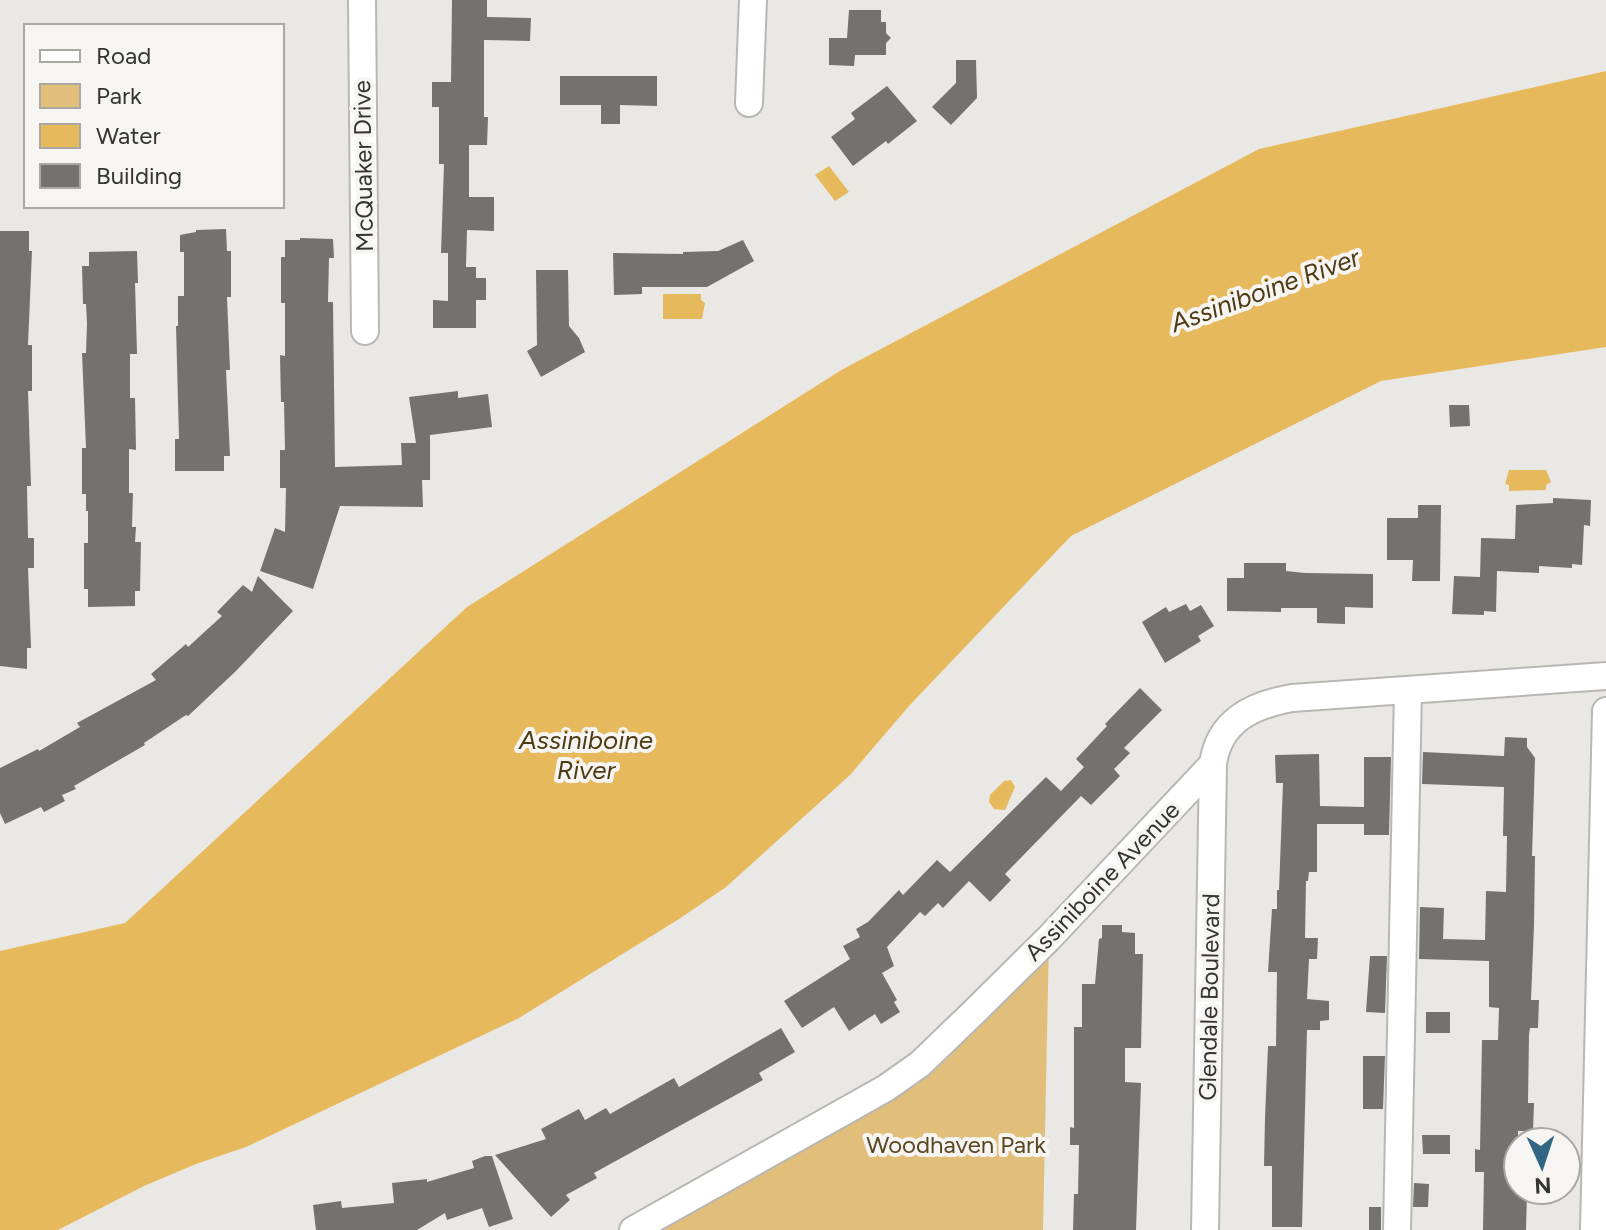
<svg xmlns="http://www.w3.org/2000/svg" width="1606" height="1230" font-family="Figtree,sans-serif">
	<rect width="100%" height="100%" fill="#eae8e5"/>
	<!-- green -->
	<path fill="#e1be7a" d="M1049 938 1043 1230H633L886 1088Z"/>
	<!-- water -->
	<g fill="#e7b95d">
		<path d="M1606 71V347L1381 381 1071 536 909 706 850 775 726 887 679 919 519 1018 246 1147 196 1164 144 1186 58 1230H0V951L125 923 467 607 843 369 1259 149Z"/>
		<path d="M829 166 849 192 835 201 815 175Z"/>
		<path d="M663 294H701V300L705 303 702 319H663Z"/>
		<path d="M1509 470H1546L1551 482 1546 485V490L1509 491V485L1505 484Z"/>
		<path d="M1011 780 1015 787 1005 810 994 809 989 802 990 795 1004 781Z"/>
	</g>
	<!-- building -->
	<g fill="#73726f">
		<path d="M452 0H487V17L531 18 530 41 484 40V117H488L487 145H469V197H494V231L467 230 466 267H476V278H486V300H476V328H433V300L448 301V253H441L444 164H439V107H432V82H451Z"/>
		<path d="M849 10H881V22H886V33L891 38 886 43V55H855L854 66 829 65V38H847Z"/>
		<path d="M956 60H976L977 98 951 125 932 107 956 83Z"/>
		<path d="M560 76H657V106L620 105V124H601V105H560Z"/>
		<path d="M887 86 917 121 888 144 886 141 853 166 831 137 855 119 851 113Z"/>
		<path d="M226 229 227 251H231V297H227L230 370H226L230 456H224V471H175V439H179L176 326H178V296H184V252H180V235L196 232V230Z"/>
		<path d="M0 231H29V251H32L28 345H32V391H28L31 486H27L28 538H34V568H28L31 648H27V669L0 666Z"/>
		<path d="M300 238 333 239 334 258H329L328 302H333L335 467 402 465 401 443H416L409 397 458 391V398L488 394 492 427 430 435V480H422L423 507 340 506 313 589 260 571 275 528 285 532 286 488H280V450H285L284 402H281L280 355 285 356V303H281V257H285V240H300Z"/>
		<path d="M743 240 754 261 707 287H642V294L614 295 613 253 683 254V252L718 251Z"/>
		<path d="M137 251 138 283H135L137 354H130V398H135L136 450 129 449V493H133L132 527H136L135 542H141L140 591H135V606L88 607V589H84V543H88V511H86V494H82V448H86L82 353H86L87 323 86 304H83L82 266H89V252Z"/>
		<path d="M536 270H568L569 326 579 338 585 352 541 377 527 351 537 345Z"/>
		<path d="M1449 405H1469L1470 426 1450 427Z"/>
		<path d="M1553 498 1591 500 1590 526 1584 525 1582 565 1572 564V568L1539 566V573L1497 571 1496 612 1484 611V615L1452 614 1454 576 1480 577 1481 538 1515 539 1516 505 1553 503Z"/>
		<path d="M1418 505H1441L1440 581H1412L1413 560H1387V518H1418Z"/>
		<path d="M1244 563H1286V571L1305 573 1373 574V608L1345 607V624L1317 623V608H1281V612L1227 611V578H1244Z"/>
		<path d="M258 576 293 611 236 671 188 716 186 715 144 743 145 745 74 786 76 789 62 795 65 801 44 812 41 807 5 824 0 813V768L38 749 39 751 80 727 77 723 156 680 151 674 186 644 188 647 222 616 217 612 243 585 252 592Z"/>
		<path d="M1186 604 1190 611 1201 605 1214 626 1198 636 1201 641 1165 663 1142 622 1166 607 1169 612Z"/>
		<path d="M1140 688 1162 710 1124 748 1130 753 1114 769 1120 776 1091 805 1081 796 1005 874 1011 880 990 902 969 881 943 908 938 903 925 916 920 912 887 947 894 966 882 973 897 1000 894 1002 900 1012 881 1024 875 1014 849 1031 834 1007 802 1028 784 1001 850 959 843 946 860 937 856 929 868 922 899 890 903 895 937 860 950 872 1046 777 1061 791 1084 767 1076 759 1107 726 1105 724Z"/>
		<path d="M1505 737 1527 738V747L1535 758 1532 856H1535L1534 925 1531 1000H1539L1538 1028H1530L1529 1035 1528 1103H1534L1533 1131H1518V1192H1527L1526 1230H1483L1484 1172H1475V1149L1480 1150 1482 1040H1498L1499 1008 1489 1007V961L1419 959 1420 907 1444 908 1443 939 1485 940 1486 891 1506 892 1507 836H1503L1504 787 1422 784 1423 752 1504 756Z"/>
		<path d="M1319 754 1320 806 1364 807V757H1391L1389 835H1364V824H1317V872H1309L1308 881H1306L1305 938H1318L1317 959H1309L1307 999 1329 1001V1020L1320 1021V1030H1307L1302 1227H1272V1166H1264L1265 1118 1268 1046H1276L1277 972H1268L1272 909H1277V890H1279L1283 783H1276L1275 755Z"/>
		<path d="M1102 925H1122V932L1135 933V954H1143L1141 1048H1125V1082L1141 1083 1136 1230H1073L1074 1194H1078L1079 1145H1070V1127L1074 1128V1027H1082V984H1095L1099 939 1102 938Z"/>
		<path d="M1370 956H1387L1385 1013 1366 1012Z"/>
		<rect x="1426" y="1012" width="24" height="21"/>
		<path d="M781 1028 795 1052 759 1073 763 1080 594 1173 597 1178 566 1195 570 1200 551 1217 495 1155 546 1139 541 1129 579 1109 585 1120 606 1108 610 1114 674 1078 679 1087Z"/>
		<path d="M1363 1056H1385L1383 1109H1363Z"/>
		<path d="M1422 1135H1450V1154H1423Z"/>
		<path d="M485 1156H492L513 1219 489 1227 482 1208 447 1220 445 1213 417 1230H316L313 1205 341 1201 342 1208 394 1203 392 1183 427 1179V1182L474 1168 472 1161Z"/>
		<path d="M1414 1183 1429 1184 1428 1207H1413Z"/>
		<rect x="1369" y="1207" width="12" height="23"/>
	</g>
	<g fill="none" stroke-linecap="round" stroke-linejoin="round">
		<defs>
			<g id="minor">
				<path d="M362 0 365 331"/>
				<path d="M749 103 753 0"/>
				<path d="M633 1230 886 1088 920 1064 972 1014 1049 938 1213 764"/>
				<path d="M1205 1230 1213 764C1219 721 1252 705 1292 698L1606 676"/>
				<path d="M1397 1230 1408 690"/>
				<path d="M1594 1230 1606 711"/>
			</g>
		</defs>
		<!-- minor casing -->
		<use href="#minor" stroke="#b9b7b4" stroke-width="30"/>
		<!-- minor -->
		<use href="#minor" stroke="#fff" stroke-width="26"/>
	</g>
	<g text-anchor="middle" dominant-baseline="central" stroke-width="8" stroke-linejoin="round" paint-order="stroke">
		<!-- street labels -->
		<g font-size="24" fill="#343432" stroke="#f7f5f2">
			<text transform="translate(363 166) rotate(-91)">McQuaker Drive</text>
			<text transform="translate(1102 881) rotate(-46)">Assiniboine Avenue</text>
			<text transform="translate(1209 997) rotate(-89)">Glendale Boulevard</text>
		</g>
		<!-- park labels -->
		<g font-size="24" fill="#5a4721" stroke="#f7f5f2">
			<text x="956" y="1144">Woodhaven Park</text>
		</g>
		<!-- water labels -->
		<g font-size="26" font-style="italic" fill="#4e3b14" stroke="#f7f5f2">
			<text transform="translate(1265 290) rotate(-20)">Assiniboine River</text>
			<text x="586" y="740">Assiniboine<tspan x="586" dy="30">River</tspan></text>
		</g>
	</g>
	<!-- legend -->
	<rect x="24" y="24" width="260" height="184" fill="#f7f5f2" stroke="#a9a8a5" stroke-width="2"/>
	<rect x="40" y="50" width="40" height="12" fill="#ffffff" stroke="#a9a8a5" stroke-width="2"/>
	<text x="96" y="64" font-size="24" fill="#343432">Road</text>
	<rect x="40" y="84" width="40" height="24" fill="#e1be7a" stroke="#a9a8a5" stroke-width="2"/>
	<text x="96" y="104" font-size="24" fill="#343432">Park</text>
	<rect x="40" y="124" width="40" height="24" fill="#e7b95d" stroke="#a9a8a5" stroke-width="2"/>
	<text x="96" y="144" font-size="24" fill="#343432">Water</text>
	<rect x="40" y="164" width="40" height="24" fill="#73726f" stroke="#a9a8a5" stroke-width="2"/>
	<text x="96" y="184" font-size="24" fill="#343432">Building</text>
	<!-- north arrow -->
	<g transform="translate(1542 1166) rotate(177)"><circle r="38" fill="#f7f5f2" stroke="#a9a8a5" stroke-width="2"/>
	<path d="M0-6L14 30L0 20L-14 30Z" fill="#316782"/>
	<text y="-12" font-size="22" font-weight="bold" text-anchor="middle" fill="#343432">N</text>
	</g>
</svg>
